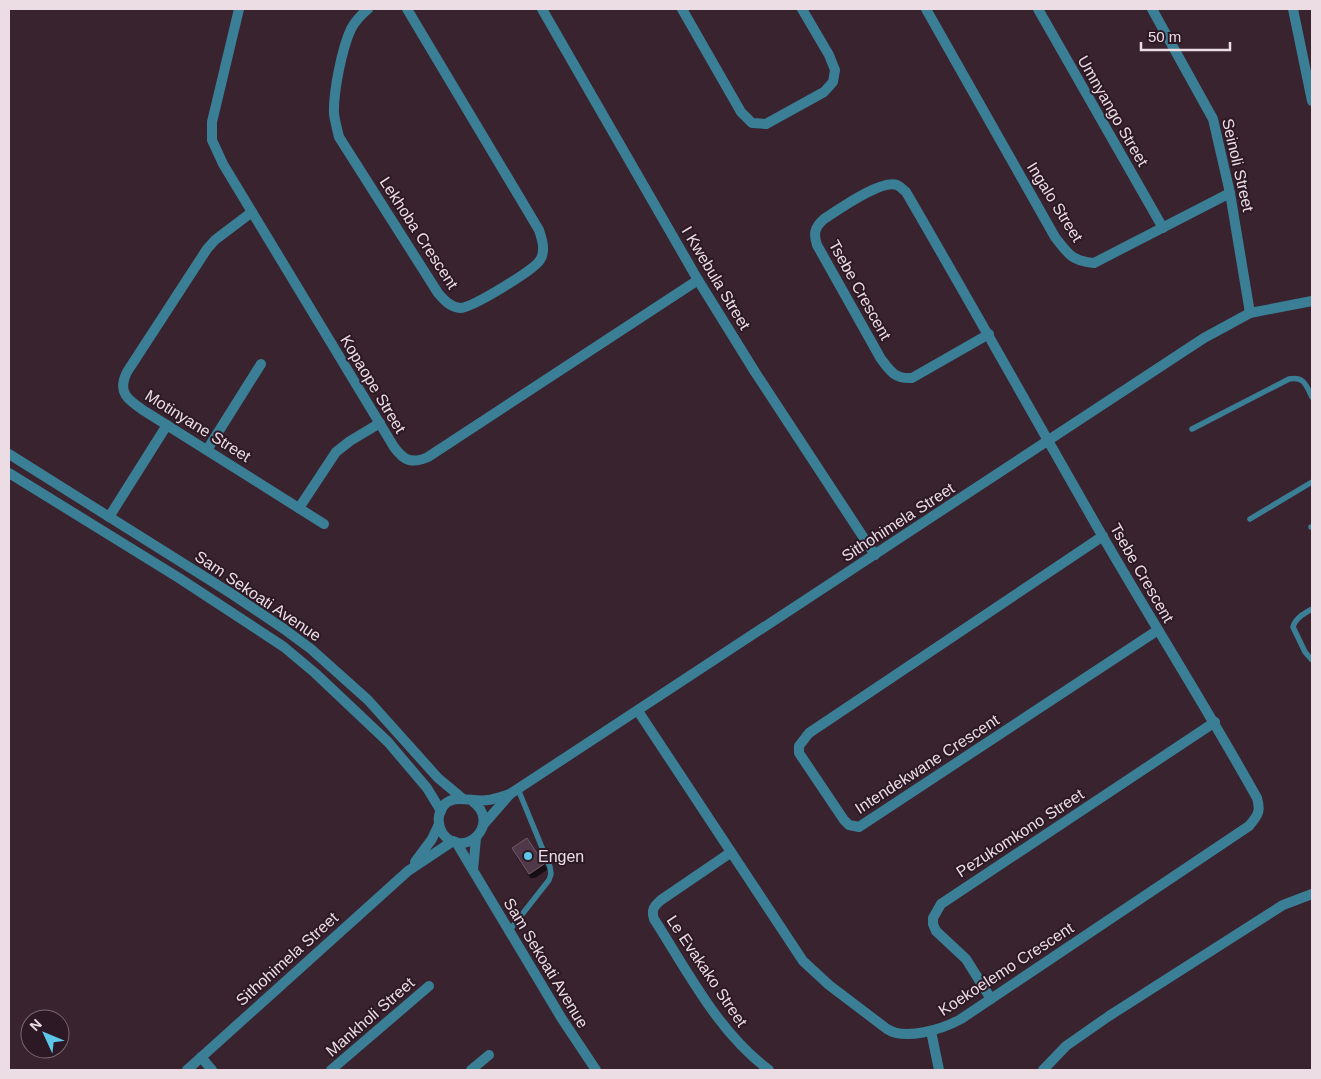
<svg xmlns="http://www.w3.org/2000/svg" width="1321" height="1079" font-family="Helvetica,sans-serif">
	<defs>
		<filter id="shadow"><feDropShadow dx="3" dy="5.5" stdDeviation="0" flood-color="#0009"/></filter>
	</defs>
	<rect width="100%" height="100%" fill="#38232f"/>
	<!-- building -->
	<path fill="#4f3946" stroke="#715966" filter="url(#shadow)" d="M527 838 544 864 529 874 512 848Z"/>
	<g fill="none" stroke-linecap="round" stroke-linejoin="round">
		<!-- service -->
		<g stroke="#3a7f95" stroke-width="5.5">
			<path d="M1192 429 1289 379C1304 376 1306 385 1312 397"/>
			<path d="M1250 519 1312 482"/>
			<path d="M1311 527H1312"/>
			<path d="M1312 609C1305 613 1295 618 1293 627L1305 652 1312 660"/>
			<path d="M509 931 549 880 551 874 550 867 518 789"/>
		</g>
		<!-- minor -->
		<g stroke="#3a7f95" stroke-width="10">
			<path d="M239 9 212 122V140L223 164 394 447C404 461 412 464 428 457L698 280"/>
			<path d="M368 9C361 15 355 21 351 29 342 48 333 93 334 114 335 121 337 129 339 137L438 293C444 300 450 307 460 308 472 308 534 270 540 260 546 251 542 239 539 230L407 9"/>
			<path d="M542 9 698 280 755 372 875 555"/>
			<path d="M682 9 741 112 752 123 766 124 824 92 833 82 835 70 829 55 802 9"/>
			<path d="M926 9 1055 237C1068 254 1072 261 1094 263L1230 193"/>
			<path d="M1038 9 1163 228"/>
			<path d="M1152 9 1213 119 1230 193 1250 313"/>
			<path d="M1293 9 1312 101"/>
			<path d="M252 212 215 240 207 249 127 372C116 394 130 401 146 412L324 524"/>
			<path d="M207 450 261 364"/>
			<path d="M299 508 336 452 350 441 380 423"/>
			<path d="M109 517 167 425"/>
			<path d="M1103 536 809 733 799 746V753L844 820 849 825 859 827 1158 630"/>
			<path d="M638 711 803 961 829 985 887 1029C905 1041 943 1029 961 1019L1249 826C1258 815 1261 812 1257 798 1208 710 1154 625 1103 537 1037 422 973 307 906 192 903 190 900 186 897 185 881 179 838 210 824 219 815 227 813 233 817 245L881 359C891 372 895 379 912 378L989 334"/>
			<path d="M730 853 661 900C654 906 651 910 654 919 688 972 718 1032 769 1070"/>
			<path d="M991 999 966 959 936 931 933 924V918L941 904 1215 722"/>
			<path d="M931 1031 939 1070"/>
			<path d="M201 1057 212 1070"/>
			<path d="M331 1070 429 986"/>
			<path d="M471 1070 489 1055"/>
		</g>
		<!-- tertiary -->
		<g stroke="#3a7f95" stroke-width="10">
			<path d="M9 454 232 594 284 629 311 649 368 700 438 778 462 798"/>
			<path d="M9 473 179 578 284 647 315 673 388 742 427 788 441 811"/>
			<path d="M472 801C503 823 464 861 443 834 440 829 438 822 439 816 445 789 470 803 488 800 495 799 503 796 510 794L1204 338 1250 313 1312 301"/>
			<path d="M484 824 510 794"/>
			<path d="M456 842 562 1019 596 1070"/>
			<path d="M415 862 432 839 439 824"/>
			<path d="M473 870 476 838"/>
			<path d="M187 1070 408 871 453 841"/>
			<path d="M1043 1070 1066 1046 1109 1016 1283 905 1312 894"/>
		</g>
	</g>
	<!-- markers -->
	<circle fill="#5cc7e8" stroke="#2d1925" stroke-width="2" cx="528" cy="856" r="5"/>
	<g text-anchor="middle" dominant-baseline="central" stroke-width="4" stroke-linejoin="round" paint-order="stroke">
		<!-- street labels -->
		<g font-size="16" fill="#ecdde5" stroke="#2d1925">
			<text transform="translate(1113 111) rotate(60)">Umnyango Street</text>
			<text transform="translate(1238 165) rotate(77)">Seinoli Street</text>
			<text transform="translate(1055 202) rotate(58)">Ingalo Street</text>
			<text transform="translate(419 233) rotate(57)">Lekhoba Crescent</text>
			<text transform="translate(716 278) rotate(59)">I Kwebula Street</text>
			<text transform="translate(860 290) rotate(61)">Tsebe Crescent</text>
			<text transform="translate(373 384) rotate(59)">Kopaope Street</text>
			<text transform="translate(198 426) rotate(32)">Motinyane Street</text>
			<text transform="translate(898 522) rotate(-33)">Sithohimela Street</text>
			<text transform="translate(1142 573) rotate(60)">Tsebe Crescent</text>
			<text transform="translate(258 596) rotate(34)">Sam Sekoati Avenue</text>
			<text transform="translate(927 764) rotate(-33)">Intendekwane Crescent</text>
			<text transform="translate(1020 833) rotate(-33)">Pezukomkono Street</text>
			<text transform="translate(287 959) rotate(-42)">Sithohimela Street</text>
			<text transform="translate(546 963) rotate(59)">Sam Sekoati Avenue</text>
			<text transform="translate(1006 969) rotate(-33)">Koekoelemo Crescent</text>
			<text transform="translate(707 971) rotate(56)">Le Evakako Street</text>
			<text transform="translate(370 1017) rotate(-41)">Mankholi Street</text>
		</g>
		<!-- poi labels -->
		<g font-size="16" fill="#ecdde5" stroke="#2d1925" text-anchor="start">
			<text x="538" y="856">Engen</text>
		</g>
	</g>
	<!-- border -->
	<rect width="1321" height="1079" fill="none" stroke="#ecdde5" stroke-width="20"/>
	<!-- north arrow -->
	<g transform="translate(45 1034) rotate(314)"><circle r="24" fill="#2d1925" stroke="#796772"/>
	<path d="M0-4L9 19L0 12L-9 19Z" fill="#5cc7e8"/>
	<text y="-8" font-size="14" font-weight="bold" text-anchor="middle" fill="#ecdde5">N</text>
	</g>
	<!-- scale -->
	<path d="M1141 42v8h89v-8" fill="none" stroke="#ecdde5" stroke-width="2.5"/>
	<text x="1148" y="42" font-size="15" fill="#ecdde5" stroke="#2d1925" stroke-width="4" paint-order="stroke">50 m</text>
</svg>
